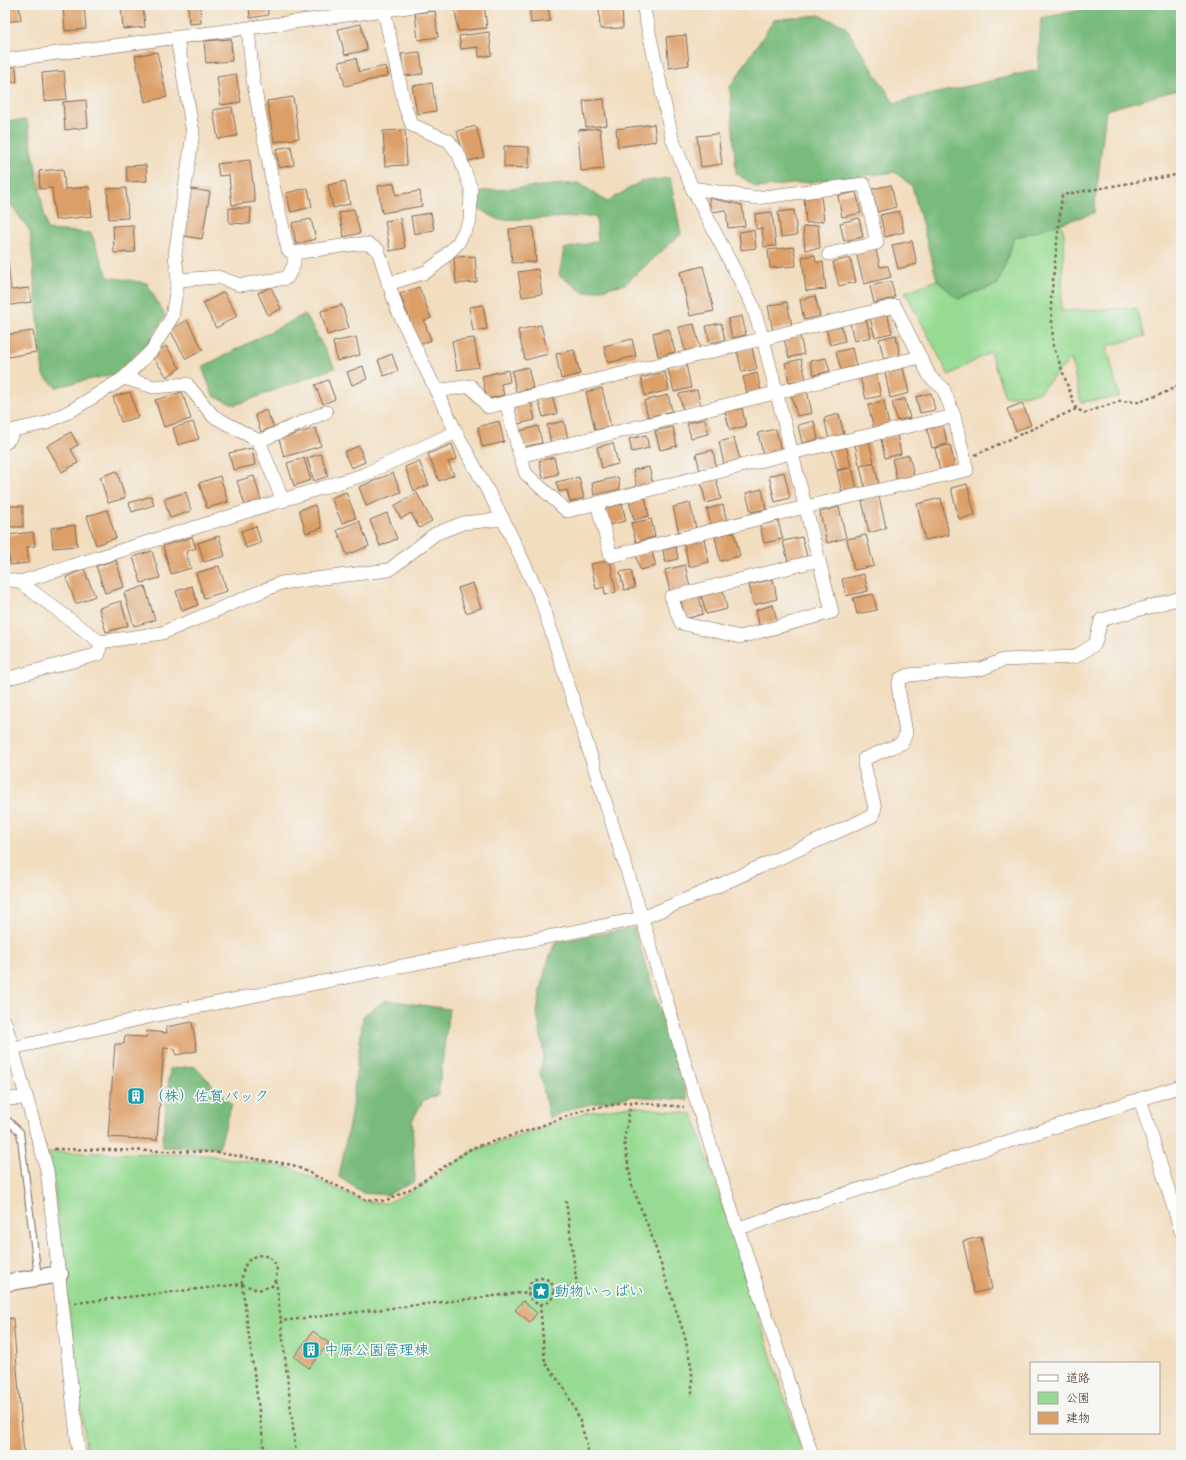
<svg xmlns="http://www.w3.org/2000/svg" width="1186" height="1460" font-family="'Architects Daughter','Klee One',sans-serif">
	<rect width="100%" height="100%" fill="#f6f6f2"/>
	<filter id="ink" filterUnits="userSpaceOnUse"><feTurbulence type="fractalNoise" baseFrequency=".025" numOctaves="2"/><feDisplacementMap in="SourceGraphic" scale="8" xChannelSelector="R" yChannelSelector="G"/><feConvolveMatrix kernelMatrix="1 2 1 2 8 2 1 2 1" color-interpolation-filters="sRGB"/></filter>
	<filter id="wash" filterUnits="userSpaceOnUse"><feTurbulence type="fractalNoise" baseFrequency=".012" numOctaves="4" result="noise"/><feDisplacementMap in="SourceGraphic" scale="16" xChannelSelector="R" yChannelSelector="G"/><feGaussianBlur stdDeviation="0.9" result="paint"/><feColorMatrix in="noise" values="0 0 0 0 0 0 0 0 0 0 0 0 0 0 0 0 0 1.4 0 .05"/><feComposite in="paint" operator="in"/></filter>
	<g filter="url(#wash)">
		<rect width="100%" height="100%" fill="#f2ddbf"/>
		<!-- green -->
		<g fill="#97db93" stroke="#698258">
			<path d="M1061 223 1064 234 1061 311 1136 308 1145 336 1107 346 1119 397 1081 402 1071 359 1038 393 1005 397 990 352 949 375 905 292 937 280 958 299 998 284 1014 238Z"/>
			<path d="M631 1106 693 1114 803 1455H87L50 1152 208 1155 291 1168 362 1201 387 1203 420 1187 474 1150 533 1132 583 1113Z"/>
		</g>
		<!-- forest -->
		<g fill="#79bb7d" stroke="#5a724e">
			<path d="M1106 5H1181V89L1106 110 1094 213 1014 238 998 284 958 299 937 280 912 186 895 172 757 188 736 173 730 87 774 20 819 15 845 26 894 103 1038 70 1041 18Z"/>
			<path d="M27 120 47 230 91 233 108 277 147 283 165 316 146 345 114 374 56 387 43 375 30 231 9 202 5 163V121Z"/>
			<path d="M670 178 681 234 625 284 584 293 559 275 564 249 598 241 596 216 499 220 477 208 481 191 579 183 607 202 640 182Z"/>
			<path d="M305 314 335 368 235 405 213 396 202 367Z"/>
			<path d="M634 928 688 1100 632 1096 577 1107 549 1118 540 1072 544 1054 537 1012 545 970 555 942Z"/>
			<path d="M386 1000 449 1009 438 1095 423 1101 412 1121 415 1181 387 1195 363 1193 339 1177 351 1114 363 1016Z"/>
			<path d="M194 1066 232 1104 219 1148 162 1147 170 1069Z"/>
		</g>
		<g id="blocks">
			<!-- building -->
			<g fill="#dd9f68">
				<path d="M5 5H19L21 20 5 22Z"/>
				<path d="M63 5H84L86 29 65 31Z"/>
				<path d="M121 5H143L145 27 123 29Z"/>
				<path d="M188 5H200L201 23 189 24Z"/>
				<path d="M249 5H267L268 15 250 18Z"/>
				<path d="M300 5H322V9L301 11Z"/>
				<path d="M475 5H484L487 28 458 31 455 8Z"/>
				<path d="M529 5H548L550 21 531 23Z"/>
				<path d="M599 5H622L623 28 600 29Z"/>
				<path d="M435 11 438 37 418 40 415 13Z"/>
				<path d="M361 24 367 50 345 55 338 29Z"/>
				<path d="M489 32 492 55 479 57 478 47 461 49 459 36Z"/>
				<path d="M686 35 689 65 669 68 666 37Z"/>
				<path d="M231 39 232 61 206 63 204 41Z"/>
				<path d="M157 52 167 97 145 102 135 56Z"/>
				<path d="M420 52 423 74 404 76 401 54Z"/>
				<path d="M356 58 359 72 386 66 388 76 345 86 339 62Z"/>
				<path d="M16 67 17 82 5 83V68Z"/>
				<path d="M64 71 67 99 44 101 42 73Z"/>
				<path d="M236 74 241 102 221 105 217 77Z"/>
				<path d="M432 83 436 111 417 114 412 86Z"/>
				<path d="M293 97 299 138 274 142 267 101Z"/>
				<path d="M604 99 607 125 586 127 583 101Z"/>
				<path d="M86 100 88 127 65 130 63 102Z"/>
				<path d="M232 107 237 136 218 139 213 110Z"/>
				<path d="M654 124 656 141 618 147 616 129Z"/>
				<path d="M476 126 484 157 465 162 457 131Z"/>
				<path d="M600 128 604 169 581 171 578 130Z"/>
				<path d="M405 130 407 165 385 166 383 131Z"/>
				<path d="M718 134 722 164 701 167 697 136Z"/>
				<path d="M291 146 294 165 279 168 276 149Z"/>
				<path d="M504 146 529 147V168L504 167Z"/>
				<path d="M250 160 255 202 232 205 229 175 219 176 217 164Z"/>
				<path d="M146 165 147 181 127 182 126 166Z"/>
				<path d="M63 169 65 189 89 187 92 216 55 220 52 188 40 189 39 171Z"/>
				<path d="M345 181 350 204 333 208 328 185Z"/>
				<path d="M394 183 396 195 420 191 422 206 382 213 378 186Z"/>
				<path d="M891 185 896 207 877 212 872 189Z"/>
				<path d="M126 188 128 218 109 219 107 189Z"/>
				<path d="M308 188 312 207 291 212 286 193Z"/>
				<path d="M191 189 210 192 202 239 184 236Z"/>
				<path d="M856 192 861 213 842 217 838 196Z"/>
				<path d="M821 196 824 221 806 223 804 198Z"/>
				<path d="M709 198 742 205 745 226 728 228 726 210 711 212Z"/>
				<path d="M229 208H251L250 224 229 223Z"/>
				<path d="M354 209 360 233 344 237 339 213Z"/>
				<path d="M794 210 797 235 781 237 778 212Z"/>
				<path d="M899 211 904 232 885 237 880 215Z"/>
				<path d="M772 212 776 246 764 247 762 228 756 229 755 214Z"/>
				<path d="M431 213 434 230 414 234 411 216Z"/>
				<path d="M400 218 405 248 390 251 385 221Z"/>
				<path d="M859 218 863 237 844 241 840 223Z"/>
				<path d="M311 219 316 239 296 244 292 223Z"/>
				<path d="M133 225 135 252 114 253 113 226Z"/>
				<path d="M818 225 820 248 805 250 803 227Z"/>
				<path d="M533 227 536 262 512 263 509 229Z"/>
				<path d="M754 230 756 248 741 250 739 232Z"/>
				<path d="M912 241 917 264 898 269 892 245Z"/>
				<path d="M794 247 796 266 770 268 768 250Z"/>
				<path d="M876 249 880 267 888 266 891 277 864 284 856 253Z"/>
				<path d="M815 255 816 262H823L826 289 806 291 802 257Z"/>
				<path d="M475 256 477 282 456 284 454 257Z"/>
				<path d="M850 258 856 282 839 286 833 262Z"/>
				<path d="M5 261H8L11 290 29 288 31 302 5 306Z"/>
				<path d="M703 266 714 311 690 316 680 272Z"/>
				<path d="M538 269 542 294 522 297 518 272Z"/>
				<path d="M891 281 895 298 874 303 870 286Z"/>
				<path d="M271 287 281 309 268 315 258 293Z"/>
				<path d="M419 287 431 318 424 321 431 340 419 345 400 294Z"/>
				<path d="M224 292 237 316 216 328 203 303Z"/>
				<path d="M815 296 820 316 804 320 800 300Z"/>
				<path d="M787 302 792 326 773 331 768 306Z"/>
				<path d="M342 305 349 328 327 335 321 311Z"/>
				<path d="M483 305 487 329 473 331 469 307Z"/>
				<path d="M887 314 892 333 875 337 870 318Z"/>
				<path d="M742 316 746 335 732 338 728 319Z"/>
				<path d="M866 319 871 337 854 341 850 323Z"/>
				<path d="M187 320 203 350 186 359 170 330Z"/>
				<path d="M721 323 725 340 710 343 706 326Z"/>
				<path d="M694 324 700 348 685 351 679 327Z"/>
				<path d="M841 324 845 341 830 345 826 328Z"/>
				<path d="M541 325 548 354 525 360 518 330Z"/>
				<path d="M669 329 675 352 658 356 653 333Z"/>
				<path d="M33 331 36 352 8 357 5 335Z"/>
				<path d="M896 335 900 356 884 359 879 339Z"/>
				<path d="M800 336 804 354 789 358 784 339Z"/>
				<path d="M356 337 360 355 337 361 333 342Z"/>
				<path d="M474 338 479 367 457 370 452 341Z"/>
				<path d="M632 339 636 356 608 363 604 346Z"/>
				<path d="M166 346 180 368 167 377 152 356Z"/>
				<path d="M752 348 757 369 742 372 737 351Z"/>
				<path d="M852 348 856 366 841 370 836 352Z"/>
				<path d="M574 350 580 374 561 379 556 354Z"/>
				<path d="M392 354 398 371 384 376 378 360Z"/>
				<path d="M826 358 830 371 814 375 810 361Z"/>
				<path d="M801 359 806 379 789 382 785 363Z"/>
				<path d="M686 364 691 388 674 392 668 369Z"/>
				<path d="M363 366 367 379 352 385 347 372Z"/>
				<path d="M528 367 533 388 516 392 512 371Z"/>
				<path d="M903 368 909 393 890 398 885 372Z"/>
				<path d="M508 370 510 382 501 384 504 395 487 399 482 376Z"/>
				<path d="M665 372 669 390 645 396 641 378Z"/>
				<path d="M757 373 761 390 747 393 743 377Z"/>
				<path d="M876 373 881 396 866 399 860 377Z"/>
				<path d="M328 380 335 399 323 404 315 385Z"/>
				<path d="M602 388 611 427 595 430 586 392Z"/>
				<path d="M697 390 701 406 683 410 679 394Z"/>
				<path d="M807 391 812 413 797 416 791 394Z"/>
				<path d="M130 392 138 417 121 422 113 397Z"/>
				<path d="M182 392 191 419 164 427 155 400Z"/>
				<path d="M931 393 935 410 920 413 916 397Z"/>
				<path d="M668 395 672 411 648 417 644 401Z"/>
				<path d="M552 396 557 414 543 417 538 399Z"/>
				<path d="M905 399 910 418 897 421 892 402Z"/>
				<path d="M884 401 889 426 874 429 868 405Z"/>
				<path d="M531 402 535 420 518 424 514 406Z"/>
				<path d="M1022 403 1031 425 1016 431 1007 409Z"/>
				<path d="M742 408 746 426 730 430 725 412Z"/>
				<path d="M266 410 274 427 261 432 255 415Z"/>
				<path d="M839 414 844 435 829 439 824 418Z"/>
				<path d="M705 419 708 434 691 438 687 423Z"/>
				<path d="M499 421 504 442 482 447 478 427Z"/>
				<path d="M564 421 568 439 551 443 547 425Z"/>
				<path d="M814 421 818 440 802 443 798 425Z"/>
				<path d="M193 422 199 439 178 445 173 428Z"/>
				<path d="M943 425 947 444 932 448 927 429Z"/>
				<path d="M538 426 542 443 523 447 519 431Z"/>
				<path d="M673 427 677 446 660 450 655 431Z"/>
				<path d="M316 428 321 446 284 457 279 439Z"/>
				<path d="M776 429 781 450 763 454 758 433Z"/>
				<path d="M71 432 78 445 71 449 78 463 62 472 47 446Z"/>
				<path d="M646 435 649 448 632 452 629 439Z"/>
				<path d="M897 435 901 454 885 458 881 439Z"/>
				<path d="M734 438 740 460 724 464 719 442Z"/>
				<path d="M869 441 874 462 859 465 855 444Z"/>
				<path d="M613 443 618 464 602 468 597 447Z"/>
				<path d="M452 444 457 459 448 462 454 475 439 481 428 454Z"/>
				<path d="M846 445 851 467 837 470 832 449Z"/>
				<path d="M950 445 955 467 940 471 935 448Z"/>
				<path d="M359 446 365 462 351 468 344 452Z"/>
				<path d="M252 448 255 465 233 470 229 453Z"/>
				<path d="M713 450 716 467 700 471 696 454Z"/>
				<path d="M321 454 328 476 314 481 307 458Z"/>
				<path d="M909 455 914 476 897 480 892 459Z"/>
				<path d="M554 457 558 474 543 478 539 461Z"/>
				<path d="M304 458 311 480 294 486 287 463Z"/>
				<path d="M419 461 429 485 414 491 405 467Z"/>
				<path d="M874 463 879 484 865 488 860 466Z"/>
				<path d="M649 467 653 484 637 487 633 470Z"/>
				<path d="M852 468 857 489 842 493 837 471Z"/>
				<path d="M117 471 125 498 108 503 100 477Z"/>
				<path d="M784 472 790 498 775 502 769 476Z"/>
				<path d="M393 473 401 492 366 506 359 487Z"/>
				<path d="M220 476 228 502 207 508 199 483Z"/>
				<path d="M254 476 261 500 245 505 237 481Z"/>
				<path d="M579 477 584 498 570 502 567 490 559 492 556 482Z"/>
				<path d="M618 477 620 489 594 495 592 483Z"/>
				<path d="M716 479 721 499 706 503 701 483Z"/>
				<path d="M967 484 975 515 959 519 951 488Z"/>
				<path d="M762 489 766 509 751 512 746 493Z"/>
				<path d="M186 492 191 511 170 518 164 499Z"/>
				<path d="M346 492 356 518 342 523 331 498Z"/>
				<path d="M417 493 432 521 419 528 411 513 401 519 394 506Z"/>
				<path d="M151 496 154 505 132 512 129 503Z"/>
				<path d="M879 496 886 528 869 533 862 500Z"/>
				<path d="M645 497 649 516 634 520 629 501Z"/>
				<path d="M941 498 949 535 925 540 917 504Z"/>
				<path d="M690 503 696 528 679 533 673 507Z"/>
				<path d="M622 504 626 521 609 525 605 508Z"/>
				<path d="M315 505 322 528 306 533 299 510Z"/>
				<path d="M723 505 727 522 711 526 707 509Z"/>
				<rect x="5" y="506" width="18" height="21"/>
				<path d="M839 507 846 538 827 543 820 512Z"/>
				<path d="M107 510 116 538 96 545 87 516Z"/>
				<path d="M387 513 397 539 380 546 370 520Z"/>
				<path d="M651 519 655 537 636 542 631 523Z"/>
				<path d="M359 521 369 546 347 555 337 530Z"/>
				<path d="M778 521 783 539 764 543 760 525Z"/>
				<path d="M75 525 77 546 53 548 51 528Z"/>
				<path d="M256 526 261 543 246 548 241 531Z"/>
				<path d="M33 532 35 546 27 547 29 563 10 565 7 535Z"/>
				<path d="M734 532 740 556 720 561 715 536Z"/>
				<path d="M866 535 874 566 854 570 847 539Z"/>
				<path d="M219 536 225 556 204 562 198 543Z"/>
				<path d="M192 537 196 548 186 552 191 568 171 574 163 546Z"/>
				<path d="M802 537 807 557 788 562 783 541Z"/>
				<path d="M704 539 709 562 689 567 684 544Z"/>
				<path d="M676 547 678 559 665 562 663 550Z"/>
				<path d="M152 551 160 578 141 583 133 557Z"/>
				<path d="M652 552 656 566 640 570 636 555Z"/>
				<path d="M116 560 124 587 105 593 96 566Z"/>
				<path d="M610 560 616 592 605 595 604 587 596 589 591 564Z"/>
				<path d="M685 565 690 587 670 592 665 570Z"/>
				<path d="M219 566 227 591 204 598 196 573Z"/>
				<path d="M84 569 95 596 76 604 66 577Z"/>
				<path d="M631 570 635 588 624 590 620 572Z"/>
				<path d="M864 574 868 591 846 596 842 579Z"/>
				<path d="M773 579 777 599 754 605 749 585Z"/>
				<path d="M473 583 481 608 466 613 458 588Z"/>
				<path d="M145 586 155 620 134 626 124 593Z"/>
				<path d="M192 586 198 605 182 611 176 591Z"/>
				<path d="M723 590 727 609 706 614 701 595Z"/>
				<path d="M873 594 877 610 857 614 853 598Z"/>
				<path d="M699 596 703 614 685 619 681 600Z"/>
				<path d="M121 601 128 626 106 632 99 608Z"/>
				<path d="M773 605 777 621 759 625 756 610Z"/>
				<path d="M192 1022 197 1051 176 1055 175 1049 164 1048 157 1140 108 1137 115 1044H124L125 1036 146 1037 147 1031 167 1033 166 1027Z"/>
				<path d="M981 1237 992 1289 974 1293 963 1241Z"/>
				<path d="M523 1301 537 1313 530 1322 515 1310Z"/>
				<path d="M13 1318 24 1455H5V1319Z"/>
				<path d="M313 1331 329 1343 309 1368 294 1357Z"/>
			</g>
		</g>
	</g>
	<g filter="url(#ink)">
		<use href="#blocks" fill-opacity="0" stroke="#7b6956" stroke-width="1"/>
		<g fill="none" stroke-linecap="round" stroke-linejoin="round">
			<defs>
				<path id="service" d="M5 1118 20 1132 38 1277"/>
				<g id="minor">
					<path d="M643 5 672 138 692 188 752 304 763 339 832 612 740 637 681 623 671 597 819 560"/>
					<path d="M384 11 405 107 412 125 449 141 459 155 471 189 470 221 458 243 437 264 426 272 388 284"/>
					<path d="M248 29 253 80 273 185 288 250 294 253 356 244H368L378 250 397 309 456 432 503 519 541 599 642 918 699 1110 812 1455"/>
					<path d="M5 60 423 5"/>
					<path d="M692 188 756 198 864 184 877 243 829 254"/>
					<path d="M178 280 218 277 240 285 287 278 294 265V253"/>
					<path d="M124 378 154 387 187 384 213 416 259 441 283 501"/>
					<path d="M436 391 471 386 488 407 895 306 930 377 943 388 954 416 967 470 805 507 611 556 597 503"/>
					<path d="M506 402 520 456 920 357"/>
					<path d="M259 441 326 412"/>
					<path d="M5 443 10 438 14 430 46 423 72 410 124 378 152 350 172 317 178 280 175 255 193 133 177 38"/>
					<path d="M520 456 526 474 567 511 791 453 954 416"/>
					<path d="M5 579 20 582 363 475 456 432"/>
					<path d="M100 642 162 633 281 583 389 570 435 534 463 523 503 519"/>
					<path d="M5 679 99 654 100 642 20 582"/>
					<path d="M5 1022 47 1170 79 1455"/>
					<path d="M13 1048 152 1016 642 918 711 889 872 816 875 808 864 764V759L902 743 906 733 898 686 900 679 909 675 981 669 1003 660 1075 657 1095 644 1101 620 1181 598"/>
					<path d="M5 1099 27 1098"/>
					<path d="M1140 1099 1181 1231"/>
					<path d="M739 1228 1181 1086"/>
				</g>
				<path id="tertiary" d="M5 1283 60 1274"/>
			</defs>
			<!-- service casing -->
			<use href="#service" stroke="#7b6956" stroke-width="8"/>
			<!-- minor casing -->
			<use href="#minor" stroke="#7b6956" stroke-width="14"/>
			<!-- tertiary casing -->
			<use href="#tertiary" stroke="#7b6956" stroke-width="18"/>
			<!-- path -->
			<g stroke="#7b6956" stroke-width="2.5" stroke-dasharray="3 3" stroke-linecap="butt">
				<path d="M1076 409 1053 345 1051 299 1062 195 1181 174"/>
				<path d="M975 455 1076 409 1085 413 1120 401 1139 402 1164 393 1181 384"/>
				<path d="M631 1102 624 1141 632 1186 650 1231 685 1337 692 1370V1397"/>
				<path d="M54 1149 213 1152 293 1165 364 1199 387 1201 414 1187 472 1148 530 1130 583 1110 631 1102 684 1107"/>
				<circle cx="541" cy="1291" r="13"/>
				<path d="M276 1280 281 1321"/>
				<path d="M242 1284 265 1455"/>
				<path d="M553 1289 577 1286 566 1201"/>
				<path d="M75 1303 242 1284C240 1238 293 1254 272 1286L258 1290 242 1284"/>
				<path d="M540 1304 545 1363 565 1389 579 1418 587 1445V1455"/>
				<path d="M296 1455 281 1321 528 1292"/>
			</g>
			<!-- service -->
			<use href="#service" stroke="#fff" stroke-width="6"/>
			<!-- minor -->
			<use href="#minor" stroke="#fff" stroke-width="13"/>
			<!-- tertiary -->
			<use href="#tertiary" stroke="#fff" stroke-width="16"/>
		</g>
	</g>
	<!-- icons -->
	<defs>
		<symbol id="building-square" viewBox="-11 -11 22 22"><rect x="-9" y="-9" width="18" height="18" rx="4" fill="#0f9aa8" stroke="#f6f6f2"/><path d="M-4-6H4V6H1V3H-1V6H-4ZM-2.5-4.3h1.7v1.8h-1.7ZM.8-4.3h1.7v1.8H.8ZM-2.5-1h1.7V.8h-1.7ZM.8-1h1.7V.8H.8Z" fill="#fff"/></symbol>
		<symbol id="sight-square" viewBox="-11 -11 22 22"><rect x="-9" y="-9" width="18" height="18" rx="4" fill="#0f9aa8" stroke="#f6f6f2"/><path d="M0-6L1.8-2.2L6-1.7L2.9 1.2L3.7 5.4L0 3.3L-3.7 5.4L-2.9 1.2L-6-1.7L-1.8-2.2Z" fill="#fff"/></symbol>
	</defs>
	<g fill-rule="evenodd">
		<use href="#building-square" x="126" y="1086" width="20" height="20"/>
		<use href="#sight-square" x="531" y="1281" width="20" height="20"/>
		<use href="#building-square" x="301" y="1340" width="20" height="20"/>
	</g>
	<g text-anchor="middle" dominant-baseline="central" stroke-width="3.5" stroke-linejoin="round" paint-order="stroke">
		<!-- culture labels -->
		<g font-size="15" fill="#0d838f" stroke="#f6f6f2" text-anchor="start">
			<text x="149" y="1096">（株）佐賀パック</text>
			<text x="554" y="1291">動物いっぱい</text>
			<text x="324" y="1350">中原公園管理棟</text>
		</g>
	</g>
	<!-- margin -->
	<rect width="1186" height="1460" fill="none" stroke="#f6f6f2" stroke-width="20"/>
	<!-- legend -->
	<rect x="1030" y="1362" width="130" height="72" fill="#f6f6f2" stroke="#aba49d"/>
	<rect x="1038" y="1375" width="20" height="6" fill="#ffffff" stroke="#aba49d"/>
	<text x="1066" y="1382" font-size="12" fill="#3b2a1e">道路</text>
	<rect x="1038" y="1392" width="20" height="12" fill="#97db93" stroke="#aba49d"/>
	<text x="1066" y="1402" font-size="12" fill="#3b2a1e">公園</text>
	<rect x="1038" y="1412" width="20" height="12" fill="#dd9f68" stroke="#aba49d"/>
	<text x="1066" y="1422" font-size="12" fill="#3b2a1e">建物</text>
</svg>
